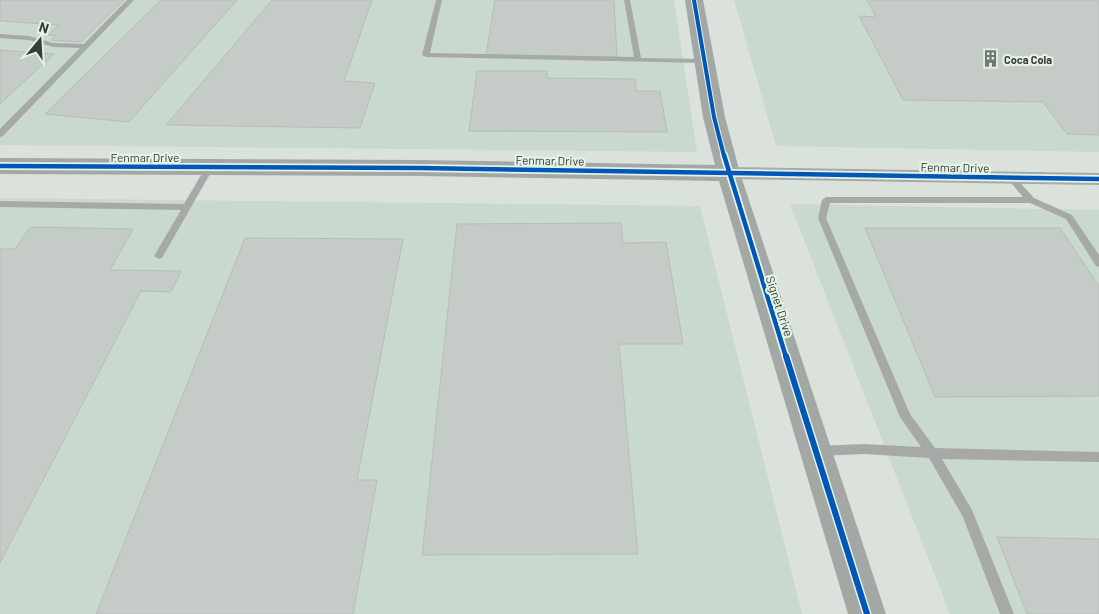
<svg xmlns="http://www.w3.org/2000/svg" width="1099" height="614" font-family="Barlow,sans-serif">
	<rect width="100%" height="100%" fill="#dae2db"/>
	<!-- built -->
	<g fill="#cad9cd">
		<path d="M0 0H674L697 152 0 145Z"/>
		<path d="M734 0H1099V152L776 146Z"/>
		<path d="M0 198 700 206 802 614H0Z"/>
		<path d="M790 204 1099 210V614H950Z"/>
	</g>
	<!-- building -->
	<g fill="#c5cbc6" stroke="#b7bdb8">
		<path d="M0 0H124L81 42 51 40 56 36 48 35 59 25 0 21Z"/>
		<path d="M161 0H237L129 122 45 114Z"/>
		<path d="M272 0H372L344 81 375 83 360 128 166 125Z"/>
		<path d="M495 0H614L617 57 486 55Z"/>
		<path d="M867 0H1099V135L1067 134 1043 102 903 100 859 16 876 17Z"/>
		<path d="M0 50 54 54 0 104Z"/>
		<path d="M477 71H547V78L635 79 636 91H660L667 132 469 131Z"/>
		<path d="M621 223 623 243 666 242 683 344H619L638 554 422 555 457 224Z"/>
		<path d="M30 227 133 229 110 270 181 271 171 292 141 291 0 563V249H15Z"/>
		<path d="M865 228H1060L1099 286V396L935 397Z"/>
		<path d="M245 238 403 239 357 480H377L353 614H96Z"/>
		<path d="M997 537 1099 539V614H1027Z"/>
	</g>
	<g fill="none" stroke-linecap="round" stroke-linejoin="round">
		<!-- lane -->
		<g fill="#a6a9a6" fill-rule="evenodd">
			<path d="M127 0H134L3 136 0 137V129L80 48 53 47 29 40 0 38V34L29 36 53 43 84 44Z"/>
			<path d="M436 0H442L430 53 634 57 624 0H630L641 58 704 59 708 61 704 63 426 57 422 55Z"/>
			<path d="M210 164 214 167 162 258 159 259 154 256 181 210 0 207V201L184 204 207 165Z"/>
			<path d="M1011 175 1014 176 1034 198 1072 215 1099 255V267L1096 266 1066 219 1030 203H830L826 218 910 414 935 448 1099 452V462L942 459 972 510 1014 614H1000L963 517 929 458 864 454 818 456 814 455 812 451 814 447 818 446 864 444 921 447 900 417 818 218 822 200 826 197H1023L1007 178Z"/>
		</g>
		<!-- street -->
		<path fill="#a6a9a6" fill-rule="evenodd" d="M728 167 1099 173V185L728 179 722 177 719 173 722 169Z"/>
		<!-- secondary -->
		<path fill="#a4a8a5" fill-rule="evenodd" d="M685 0H703L725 117 740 173 886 614H848L719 181 419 176 0 174V158L419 160 715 165 703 117Z"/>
		<defs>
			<path id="cycleway-far2" d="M694 0 714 117 724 156"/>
			<g id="cycleway-far1">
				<path d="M724 155 786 357"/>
				<path d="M0 166 419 168 1099 179"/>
			</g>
			<path id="cycleway" d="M786 356 867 614"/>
		</defs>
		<!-- cycleway-far2 casing -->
		<use href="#cycleway-far2" stroke="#e4f3e6" stroke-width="6"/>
		<!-- cycleway-far1 casing -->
		<use href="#cycleway-far1" stroke="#e4f3e6" stroke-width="8"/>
		<!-- cycleway casing -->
		<use href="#cycleway" stroke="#e4f3e6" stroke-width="9"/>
		<!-- cycleway-far2 -->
		<use href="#cycleway-far2" stroke="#0057b8" stroke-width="4"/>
		<!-- cycleway-far1 -->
		<use href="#cycleway-far1" stroke="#0057b8" stroke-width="4.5"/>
		<!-- cycleway -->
		<use href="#cycleway" stroke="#0057b8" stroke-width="6"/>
	</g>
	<!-- icons -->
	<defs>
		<symbol id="building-bare" viewBox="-9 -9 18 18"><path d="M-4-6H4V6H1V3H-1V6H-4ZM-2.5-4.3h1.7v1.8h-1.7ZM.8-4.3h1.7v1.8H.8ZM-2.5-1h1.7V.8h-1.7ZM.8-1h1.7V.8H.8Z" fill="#717772" stroke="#e4f3e6" stroke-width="2.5" paint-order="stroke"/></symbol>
	</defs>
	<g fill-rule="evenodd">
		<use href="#building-bare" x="978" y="46" width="25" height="25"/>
	</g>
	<g text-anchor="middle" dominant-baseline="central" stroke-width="4.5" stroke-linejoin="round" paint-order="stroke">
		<!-- far-poi labels -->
		<g font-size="11" font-weight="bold" fill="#383e39" stroke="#e4f3e6" text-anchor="start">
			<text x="1004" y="59">Coca Cola</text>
		</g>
		<!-- street labels -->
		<g font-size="12" fill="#383e39" stroke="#e4f3e6">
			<text x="145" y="157">Fenmar Drive</text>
			<text transform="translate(550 160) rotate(1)">Fenmar Drive</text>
			<text transform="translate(955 167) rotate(1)">Fenmar Drive</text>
			<text transform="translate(780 306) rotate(72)">Signet Drive</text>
		</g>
	</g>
	<!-- north arrow -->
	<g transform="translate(40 40) rotate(18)" stroke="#e4f3e6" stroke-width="4" paint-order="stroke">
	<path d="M0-4L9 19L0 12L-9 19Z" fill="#383e39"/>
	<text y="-8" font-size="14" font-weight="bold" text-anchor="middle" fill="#383e39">N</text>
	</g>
</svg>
